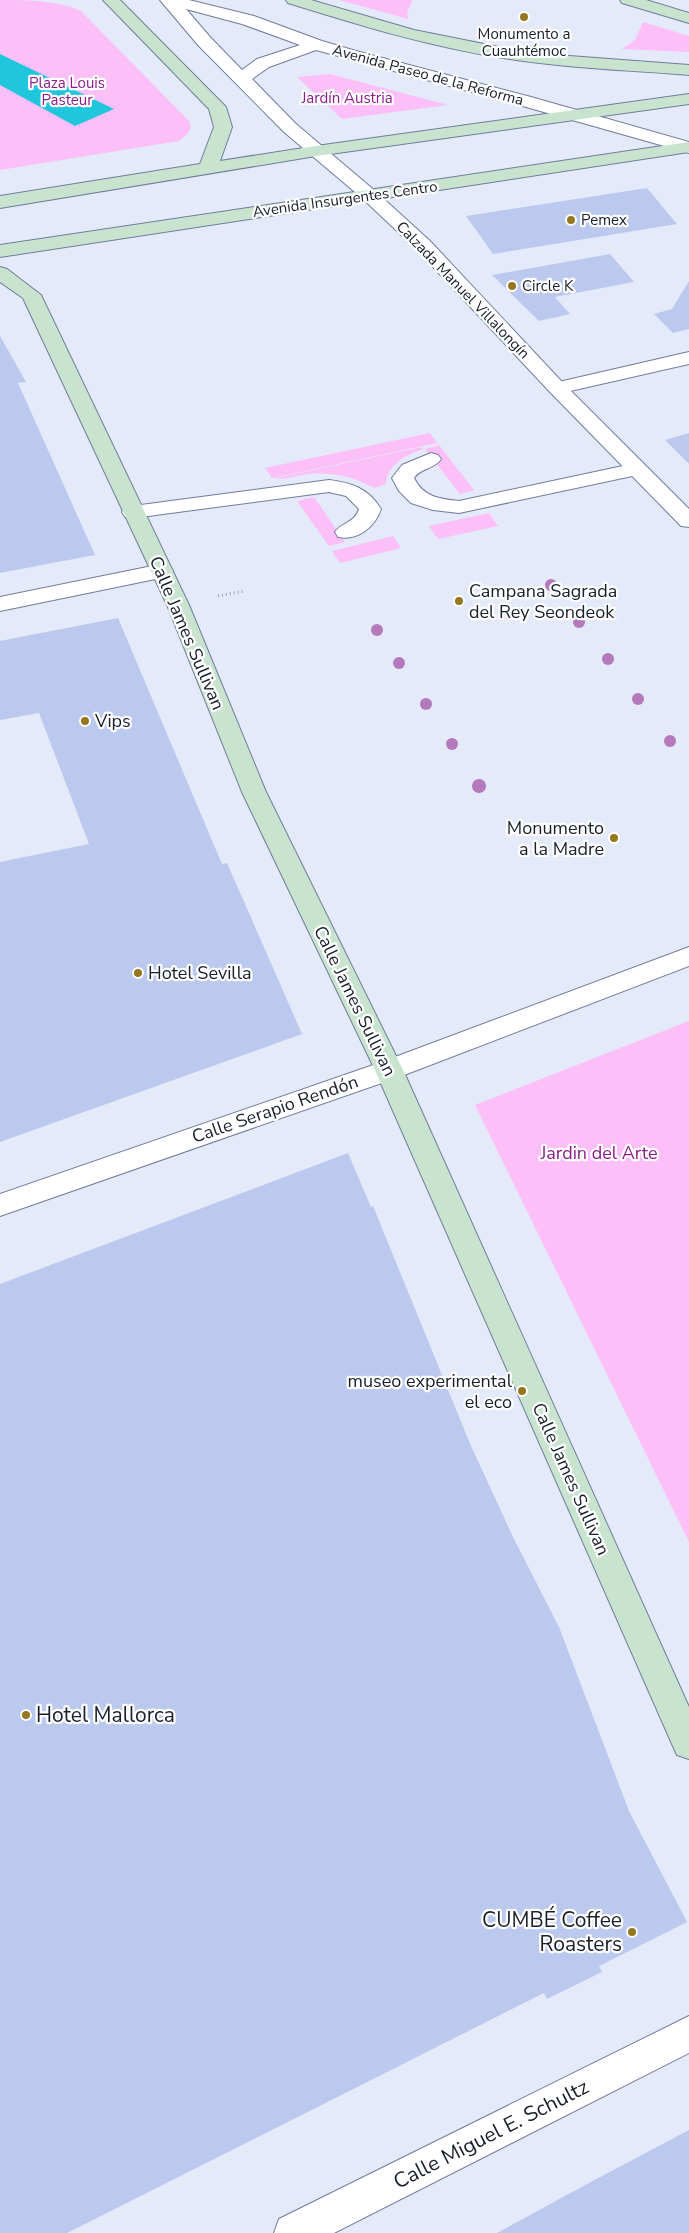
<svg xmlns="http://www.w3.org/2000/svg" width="689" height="2233" font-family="'Nunito Sans',sans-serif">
	<rect width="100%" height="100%" fill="#e4eaf9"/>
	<!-- green -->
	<g fill="#fcbff7">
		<path d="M0 0C29 0 56 0 81 11L190 122C192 131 187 135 179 141L0 170Z"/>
		<path d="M339 0H413L407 12 408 19Z"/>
		<path d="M643 22 689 36V52L622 49 635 40Z"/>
		<path d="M330 74 448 105 342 119 297 77Z"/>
		<path d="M430 433 437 443 272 478 265 468Z"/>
		<path d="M439 445 474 490 460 494 425 449Z"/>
		<path d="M422 447 423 449C406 455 387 464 386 484L374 488C350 475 328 471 302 475 293 477 282 480 275 478Z"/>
		<path d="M314 497 345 542 329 546 297 501Z"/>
		<path d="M489 513 498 526 438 539 429 526Z"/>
		<path d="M393 536 401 548 340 563 332 551Z"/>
		<path d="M689 1021V1542L475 1105Z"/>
	</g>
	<!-- water -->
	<path fill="#1fc6dc" d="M0 54 114 109 75 126 0 85Z"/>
	<!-- building -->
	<g fill="#bbc9ee">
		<path d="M647 188 677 224 493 254 466 216Z"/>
		<path d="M610 254 634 282 555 297 570 314 539 321 492 275Z"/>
		<path d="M689 281V329L673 333 654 314 672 309Z"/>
		<path d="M0 336 26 382 18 383 95 555 0 573Z"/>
		<path d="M689 433V464L665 440Z"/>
		<path d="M118 618 222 864 227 863 302 1034 0 1142V862L89 844 39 713 0 720V641Z"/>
		<path d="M348 1153 371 1207 373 1206 471 1446 514 1539 559 1627 629 1811 687 1922 599 1966 602 1972 547 1999 544 1993 67 2233H0V1284Z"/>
		<path d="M689 2130V2233H497L587 2184Z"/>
	</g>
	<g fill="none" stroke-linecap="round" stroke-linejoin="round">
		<defs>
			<g id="service">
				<path d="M689 352V364L557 394 550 392 547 388 550 384Z"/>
				<path d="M431 453 438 455 441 459C435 469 420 468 414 478 423 497 440 499 459 501L637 463 644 465 648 469 644 473 637 475 459 513 433 510 411 503 399 491 392 478 402 465Z"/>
				<path d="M329 480C352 483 368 488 381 509 375 527 358 541 338 537L335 532C342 522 355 523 359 509L346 496 329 492 133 518 125 517 122 512 125 507 133 506Z"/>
			</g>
			<g id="minor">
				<path d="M162 564 170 566 173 571 170 576 0 611V597Z"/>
				<path d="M689 947V966L399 1077 0 1216V1194L379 1063Z"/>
				<path d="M689 2016V2053L334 2233H274L279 2219Z"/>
			</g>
			<path id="tertiary" d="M160 0H189L254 16 322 41 356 51 531 97 689 142V153L519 105 316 50 269 67 252 79 296 124 374 190 430 241 564 384 689 509V527L681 526 550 392 416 249 362 198 284 132 198 45ZM186 9 242 24 300 45 257 59 242 70 210 37Z"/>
			<g id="secondary">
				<path d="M103 0H120L226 107 232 127 220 161 316 146 689 94V104L316 156 0 208V196L200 164 214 127 209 109Z"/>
				<path d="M286 0H311L414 30 504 48 556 55 689 65V75C627 70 564 68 503 58 430 47 359 25 288 3Z"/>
				<path d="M620 0H646L689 13V23L622 3Z"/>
				<path d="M689 142V152L0 257V245Z"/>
				<path d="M0 267 7 269 41 295 189 605 266 792 403 1070 689 1707V1759L677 1755 672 1744 375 1070 242 792 167 605 23 298 0 282Z"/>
			</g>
		</defs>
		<!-- service casing -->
		<use href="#service" stroke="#707c9e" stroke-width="2"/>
		<!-- minor casing -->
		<use href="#minor" stroke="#707c9e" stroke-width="2"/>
		<!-- tertiary casing -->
		<use href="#tertiary" stroke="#707c9e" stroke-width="2"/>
		<!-- secondary casing -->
		<use href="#secondary" stroke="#707c9e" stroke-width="2"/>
		<!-- path -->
		<path stroke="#9fa5b3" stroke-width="3" stroke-dasharray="1 3" stroke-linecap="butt" d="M218 596 244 591"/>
		<!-- service -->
		<use href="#service" fill="#fff" fill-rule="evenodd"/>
		<!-- minor -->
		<use href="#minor" fill="#fff" fill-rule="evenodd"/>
		<!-- tertiary -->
		<use href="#tertiary" fill="#fff" fill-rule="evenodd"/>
		<!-- secondary -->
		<use href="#secondary" fill="#c8e4cf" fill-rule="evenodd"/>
	</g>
	<!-- trees -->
	<g fill="#b479bb">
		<circle cx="551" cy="585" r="6"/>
		<circle cx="579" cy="622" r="6"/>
		<circle cx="377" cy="630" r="6"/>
		<circle cx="608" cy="659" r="6"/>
		<circle cx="399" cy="663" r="6"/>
		<circle cx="638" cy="699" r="6"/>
		<circle cx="426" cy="704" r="6"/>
		<circle cx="670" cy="741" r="6"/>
		<circle cx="452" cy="744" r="6"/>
		<circle cx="479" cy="786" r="7"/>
	</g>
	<!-- markers -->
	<g fill="#95771f" stroke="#fff" stroke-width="2">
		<circle cx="524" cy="17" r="5"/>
		<circle cx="571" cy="220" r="5"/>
		<circle cx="512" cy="286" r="5"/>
		<circle cx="459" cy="601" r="5"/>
		<circle cx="85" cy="721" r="5"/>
		<circle cx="614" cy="838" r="5"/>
		<circle cx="138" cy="973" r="5"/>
		<circle cx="522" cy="1391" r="5"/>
		<circle cx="26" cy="1715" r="5"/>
		<circle cx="632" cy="1932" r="5"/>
	</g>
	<g text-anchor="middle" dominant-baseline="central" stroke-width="4.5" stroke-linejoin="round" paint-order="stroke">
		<!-- far-poi labels -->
		<g font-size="15" fill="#191e2b" stroke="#fff" text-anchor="start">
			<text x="524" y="34" text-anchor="middle">Monumento a<tspan x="524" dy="17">Cuauhtémoc</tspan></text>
			<text x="581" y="220">Pemex</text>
			<text x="522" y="286">Circle K</text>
		</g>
		<!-- far-street labels -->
		<g font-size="15" fill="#191e2b" stroke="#fff">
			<text transform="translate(428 75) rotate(15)">Avenida Paseo de la Reforma</text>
			<text transform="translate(345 199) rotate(-8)">Avenida Insurgentes Centro</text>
			<text transform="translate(463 290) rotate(46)">Calzada Manuel Villalongín</text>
		</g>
		<!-- far-park labels -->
		<g font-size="15" fill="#8c1c89" stroke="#fff">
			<text x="67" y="83">Plaza Louis<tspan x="67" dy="17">Pasteur</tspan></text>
			<text x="347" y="98">Jardín Austria</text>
		</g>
		<!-- poi labels -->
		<g font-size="18" fill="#191e2b" stroke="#fff" text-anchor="start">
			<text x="469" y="591">Campana Sagrada<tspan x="469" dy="21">del Rey Seondeok</tspan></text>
			<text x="95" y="721">Vips</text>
			<text x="604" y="828" text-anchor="end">Monumento<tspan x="604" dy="21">a la Madre</tspan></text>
			<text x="148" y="973">Hotel Sevilla</text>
			<text x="512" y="1381" text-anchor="end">museo experimental<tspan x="512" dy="21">el eco</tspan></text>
		</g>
		<!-- street labels -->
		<g font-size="18" fill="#191e2b" stroke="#fff">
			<text transform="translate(187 633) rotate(67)">Calle James Sullivan</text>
			<text transform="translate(355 1001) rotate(64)">Calle James Sullivan</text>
			<text transform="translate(275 1109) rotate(-19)">Calle Serapio Rendón</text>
			<text transform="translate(571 1479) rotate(66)">Calle James Sullivan</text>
		</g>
		<!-- park labels -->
		<g font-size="18" fill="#8c1c89" stroke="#fff">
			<text x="599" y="1153">Jardin del Arte</text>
		</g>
		<!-- near-poi labels -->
		<g font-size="21" fill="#191e2b" stroke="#fff" text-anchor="start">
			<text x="36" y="1715">Hotel Mallorca</text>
			<text x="622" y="1920" text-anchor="end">CUMBÉ Coffee<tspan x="622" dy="24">Roasters</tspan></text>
		</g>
		<!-- near-street labels -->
		<g font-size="21" fill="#191e2b" stroke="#fff">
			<text transform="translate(491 2134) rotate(-27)">Calle Miguel E. Schultz</text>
		</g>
	</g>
</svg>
